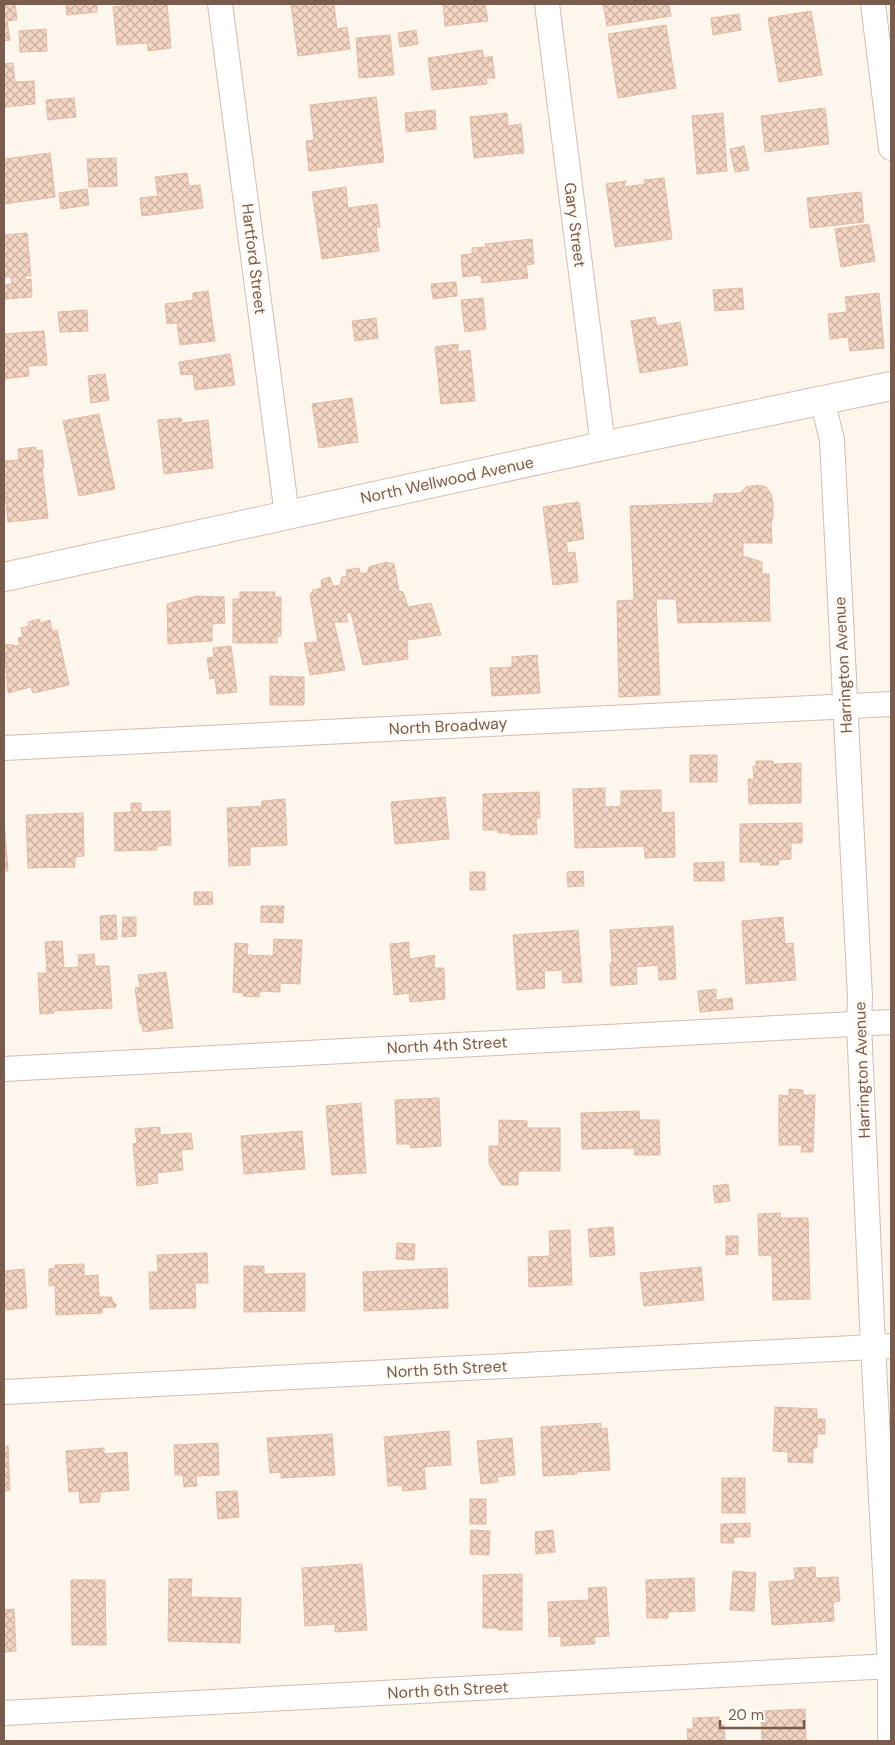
<svg xmlns="http://www.w3.org/2000/svg" width="895" height="1745" font-family="'DM Sans',sans-serif">
	<defs>
		<pattern id="building-cross-hatch" width="8" height="8" patternUnits="userSpaceOnUse" patternTransform="scale(1.25)"><rect width="8" height="8" fill="#f3d5c3"/><path d="M0 0l8 8M0 8l8-8" fill="none" stroke="#cab0a1"/></pattern>
	</defs>
	<rect width="100%" height="100%" fill="#fdf6ec"/>
	<!-- building -->
	<g fill="url(#building-cross-hatch)" stroke="#e6bba3">
		<path d="M4 4H15L17 20 7 21 10 40 4 41Z"/>
		<path d="M66 4H97V12L67 15Z"/>
		<path d="M142 4H167L171 48 148 51 147 43 117 45 113 7Z"/>
		<path d="M291 4H334L337 29 347 27 350 49 298 56Z"/>
		<path d="M443 4H485L488 21 445 26Z"/>
		<path d="M603 4H669L671 16 607 26Z"/>
		<path d="M811 11 822 75 779 82 768 18Z"/>
		<path d="M739 14 741 30 713 35 711 18Z"/>
		<path d="M666 25 676 88 618 98 608 34Z"/>
		<path d="M46 29 47 51 20 52 19 31Z"/>
		<path d="M416 30 418 44 400 47 398 33Z"/>
		<path d="M390 35 394 75 359 78 356 38Z"/>
		<path d="M482 50 484 58 492 56 495 78H486L487 84 432 90 428 58Z"/>
		<path d="M13 63 15 82 34 81 35 104 4 107V64Z"/>
		<path d="M376 97 384 162 309 171 306 141 314 140 310 105Z"/>
		<path d="M74 98 76 117 48 120 46 100Z"/>
		<path d="M825 108 829 144 765 152 761 116Z"/>
		<path d="M435 110 436 129 406 132 405 113Z"/>
		<path d="M507 113 508 126 521 124 524 153 474 158 470 117Z"/>
		<path d="M723 113 727 171 697 174 692 116Z"/>
		<path d="M744 146 749 170 735 172 730 149Z"/>
		<path d="M50 153 55 197 4 204V159Z"/>
		<path d="M116 158 117 186 89 187 87 159Z"/>
		<path d="M187 173 189 186 200 185 203 208 142 216 140 198 158 196 155 177Z"/>
		<path d="M664 178 672 239 615 247 606 184 626 181 624 187 645 184 644 180Z"/>
		<path d="M346 187 348 208 377 204 380 227 376 228 379 251 322 259 312 192Z"/>
		<path d="M87 189 89 205 61 209 59 193Z"/>
		<path d="M861 192 864 222 810 228 807 198Z"/>
		<path d="M869 224 875 261 841 267 835 229Z"/>
		<path d="M27 233 31 276H25V280L31 279 32 297 5 299 4 285 12 284 11 277H4V235Z"/>
		<path d="M532 239 534 264 526 265 528 278 482 283 481 275 463 277 461 255 472 254V248L486 247 485 244Z"/>
		<path d="M456 282 457 296 433 299 431 284Z"/>
		<path d="M742 288 744 309 715 311 713 290Z"/>
		<path d="M208 291 215 341 180 345 177 323 167 324 165 304 193 300V293Z"/>
		<path d="M879 293 884 348 850 351 848 337 830 339 828 314 847 312 845 297Z"/>
		<path d="M483 298 486 329 465 332 461 300Z"/>
		<path d="M87 310 88 331 60 332 58 312Z"/>
		<path d="M655 317 657 326 680 322 688 365 640 373 631 321Z"/>
		<path d="M376 318 378 338 355 341 352 321Z"/>
		<path d="M44 331 47 365 28 366 29 376 4 379V334Z"/>
		<path d="M458 344V352L470 350 475 401 441 404 435 347Z"/>
		<path d="M230 354 235 385 195 390 193 374 181 375 179 362Z"/>
		<path d="M105 374 109 400 91 403 88 376Z"/>
		<path d="M352 398 358 442 319 448 312 404Z"/>
		<path d="M99 414 115 489 79 496 63 421Z"/>
		<path d="M181 418 182 423 208 420 213 468 164 474 158 420Z"/>
		<path d="M36 447V451L42 450 44 468H42L48 518 8 522 4 483V461L19 460 18 449Z"/>
		<path d="M758 485 766 487 771 494 773 503V517L771 522 772 543H743V556L762 562V574H769L770 621 678 623 676 599H656L660 695 619 697 617 601 634 600 630 506 713 503 714 494 740 493 746 487Z"/>
		<path d="M579 502 584 539 566 542 568 553 575 552 578 582 553 585 543 507Z"/>
		<path d="M387 562 394 564 399 591 403 592 408 607 431 603 441 635 407 640 408 659 363 665 351 612 346 614 348 622H334L345 670 310 675 304 643 318 642 310 595 313 590 322 588 321 580 330 577 333 586 340 585 342 577 347 576 346 570 359 568 360 573H367L369 567Z"/>
		<path d="M240 592H275V597H281V636H277V643H233V599H240Z"/>
		<path d="M197 596 224 597 225 623 212 624V641L168 644 167 604Z"/>
		<path d="M40 619V623L50 620 52 631 57 630 69 685 33 693 31 687 8 693 4 644 20 646 18 638 23 637 21 628 29 626 28 622Z"/>
		<path d="M231 646 237 692 217 694 215 678 210 679 207 658 214 657 213 648Z"/>
		<path d="M537 655 540 693 492 696 490 668 512 667V657Z"/>
		<path d="M270 676 304 677V705H270Z"/>
		<rect x="690" y="755" width="27" height="27"/>
		<path d="M756 761H773V764L801 763V803L749 804 748 779H754L753 766H756Z"/>
		<path d="M605 788V807L621 806V791L661 790V813L674 812 675 857 645 858 644 846 575 848 573 789Z"/>
		<path d="M539 792 540 818H536L537 834 510 835V833H498V830H483V794Z"/>
		<path d="M445 797 449 839 395 844 391 802Z"/>
		<path d="M285 799 287 845 250 847V865L229 866 227 808 262 806V801Z"/>
		<path d="M131 803H141V812L170 811 171 845 157 846V850L115 851 114 813 131 812Z"/>
		<path d="M83 813 84 856 75 857V867L28 868 26 815Z"/>
		<path d="M4 820 8 871H4Z"/>
		<path d="M802 823V843H791V859L779 860 778 865H760V862H740V824Z"/>
		<path d="M724 862V881H694V863Z"/>
		<path d="M583 871 584 886 568 887 567 872Z"/>
		<rect x="470" y="872" width="15" height="18"/>
		<path d="M194 892H212L213 904 194 905Z"/>
		<path d="M261 906H284L283 923 261 922Z"/>
		<path d="M116 915 117 939 101 940 100 916Z"/>
		<path d="M123 917H136V936L122 937Z"/>
		<path d="M783 917 785 944 793 943 796 980 746 984 742 921Z"/>
		<path d="M673 926 676 979 659 980 658 965 636 967 637 984 611 986 610 963H612L610 930Z"/>
		<path d="M578 930 582 982 563 983 562 970 544 971 545 988 517 990 513 935Z"/>
		<path d="M274 939 302 940 300 984 280 983V992L260 991 259 997 243 996 244 993 233 992 235 943 248 944 247 955 273 956Z"/>
		<path d="M62 941 64 968 79 967 78 955 94 954 95 966H109L112 1008 54 1011V1013L40 1014 38 973H47L45 942Z"/>
		<path d="M409 942V959L435 955 434 968H444L445 999 410 1002 409 993 394 995 390 944Z"/>
		<path d="M166 972 173 1028 143 1032 142 1024H140L135 988 140 987 138 975Z"/>
		<path d="M716 989V1000L732 998 733 1009 700 1012 698 991Z"/>
		<path d="M789 1089 803 1090V1095H815L813 1152H801L802 1145H779V1095L789 1096Z"/>
		<path d="M439 1098 441 1146 411 1148 410 1144H397L395 1100Z"/>
		<path d="M361 1103 366 1173 332 1175 326 1106Z"/>
		<path d="M639 1111 640 1120H659L660 1155H634L635 1148 582 1149 581 1113Z"/>
		<path d="M499 1120 527 1121V1128H560V1171H518V1185H502L489 1164V1146H499Z"/>
		<path d="M160 1127V1135L191 1133 193 1149 181 1150 183 1170 157 1173 158 1183 137 1186 133 1144 137 1143 135 1129Z"/>
		<path d="M302 1131 305 1169 244 1174 241 1136Z"/>
		<path d="M728 1184 730 1201 715 1203 713 1186Z"/>
		<path d="M780 1213V1218H808L810 1299 773 1300 772 1255 759 1256 758 1214Z"/>
		<path d="M613 1227 615 1255 590 1257 588 1229Z"/>
		<path d="M570 1230 572 1285 529 1287 528 1257 550 1256 549 1231Z"/>
		<path d="M726 1236H738V1254L726 1255Z"/>
		<path d="M397 1243 415 1244 414 1260 396 1259Z"/>
		<path d="M207 1253 208 1283H195L196 1308 150 1309 149 1272H158L157 1255Z"/>
		<path d="M84 1264V1276L98 1275 99 1297H112V1301L116 1304V1307L102 1308V1313L56 1315 55 1285 49 1286V1269L55 1268V1265Z"/>
		<path d="M244 1266H264V1274L305 1273V1311L244 1312Z"/>
		<path d="M701 1267 704 1300 644 1306 640 1273Z"/>
		<path d="M447 1268 448 1308 364 1311 363 1272Z"/>
		<path d="M24 1269 27 1308 4 1310V1271Z"/>
		<path d="M775 1407 817 1409V1419H825V1434H817V1448H813V1463L788 1462V1452L773 1451Z"/>
		<path d="M601 1423V1429L607 1428 610 1470 577 1472V1474L543 1476 541 1427Z"/>
		<path d="M449 1431 451 1465 424 1467 426 1489 403 1491 402 1485 388 1486 384 1437Z"/>
		<path d="M332 1434 335 1475 281 1478V1472L270 1473 267 1438Z"/>
		<path d="M512 1438 515 1475 497 1477 498 1482 481 1484 477 1441Z"/>
		<path d="M218 1443 219 1475 196 1476 197 1486 184 1487 183 1475H175L174 1445Z"/>
		<path d="M8 1446 10 1490 4 1491V1447Z"/>
		<path d="M104 1448V1454L127 1452 129 1490 101 1492 99 1502 80 1503 79 1491 69 1492 66 1451Z"/>
		<rect x="722" y="1478" width="23" height="35"/>
		<path d="M237 1491 239 1517 218 1519 216 1492Z"/>
		<rect x="470" y="1499" width="16" height="25"/>
		<path d="M750 1523V1537H733L734 1543H721V1524Z"/>
		<path d="M471 1530 490 1531 489 1555 470 1554Z"/>
		<path d="M553 1530 555 1552 536 1554 535 1532Z"/>
		<path d="M362 1564 367 1630 335 1632V1624L305 1626 302 1568Z"/>
		<path d="M815 1567 816 1578 838 1577 840 1601 833 1602 834 1621 772 1625 769 1582 795 1580 794 1568Z"/>
		<path d="M733 1571 756 1573 754 1611 730 1610Z"/>
		<path d="M522 1574V1630H498V1628H483V1575Z"/>
		<path d="M694 1578 695 1611 668 1612V1618H647L646 1580Z"/>
		<path d="M169 1579H192L191 1597 241 1598 240 1643 168 1641Z"/>
		<path d="M71 1580H105L106 1645H72Z"/>
		<path d="M606 1587 609 1636 594 1637 595 1644 561 1646V1636L549 1637 548 1602 589 1600 588 1588Z"/>
		<path d="M14 1609 16 1651 4 1652V1610Z"/>
		<path d="M805 1709 806 1741H762L761 1711Z"/>
		<path d="M719 1717V1725H724L725 1741H688L687 1729H693V1718Z"/>
	</g>
	<g fill="none" stroke-linecap="round" stroke-linejoin="round">
		<defs>
			<g id="minor">
				<path d="M220 4 287 515"/>
				<path d="M547 4 603 446"/>
				<path d="M873 4 891 148"/>
				<path d="M822 399 832 440 860 997 859 1024 873 1346 890 1666V1741"/>
				<path d="M4 748 891 704"/>
				<path d="M4 1069 891 1022"/>
				<path d="M4 1392 891 1346"/>
				<path d="M4 1713 891 1666"/>
			</g>
			<path id="secondary" d="M4 577 603 446 891 386"/>
		</defs>
		<!-- minor casing -->
		<use href="#minor" stroke="#d1beb0" stroke-width="26"/>
		<!-- secondary casing -->
		<use href="#secondary" stroke="#d6c0b0" stroke-width="30"/>
		<!-- minor -->
		<use href="#minor" stroke="#fff" stroke-width="24"/>
		<!-- secondary -->
		<use href="#secondary" stroke="#fff" stroke-width="28"/>
	</g>
	<g text-anchor="middle" dominant-baseline="central" stroke-width="5" stroke-linejoin="round" paint-order="stroke">
		<!-- street labels -->
		<g font-size="16" fill="#7a5c4d" stroke="#fffaf3">
			<text transform="translate(575 225) rotate(83)">Gary Street</text>
			<text transform="translate(254 259) rotate(83)">Hartford Street</text>
			<text transform="translate(447 480) rotate(-12)">North Wellwood Avenue</text>
			<text transform="translate(843 665) rotate(-93)">Harrington Avenue</text>
			<text transform="translate(448 726) rotate(-3)">North Broadway</text>
			<text transform="translate(447 1045) rotate(-3)">North 4th Street</text>
			<text transform="translate(862 1070) rotate(-92)">Harrington Avenue</text>
			<text transform="translate(447 1369) rotate(-3)">North 5th Street</text>
			<text transform="translate(448 1690) rotate(-3)">North 6th Street</text>
		</g>
	</g>
	<!-- border -->
	<rect width="895" height="1745" fill="none" stroke="#7a5c4d" stroke-width="10"/>
	<!-- scale -->
	<path d="M720 1720v8h84v-8" fill="none" stroke="#7a5c4d" stroke-width="2.5"/>
	<text x="728" y="1720" font-size="15" fill="#7a5c4d" stroke="#fffaf3" stroke-width="4" paint-order="stroke">20 m</text>
</svg>
